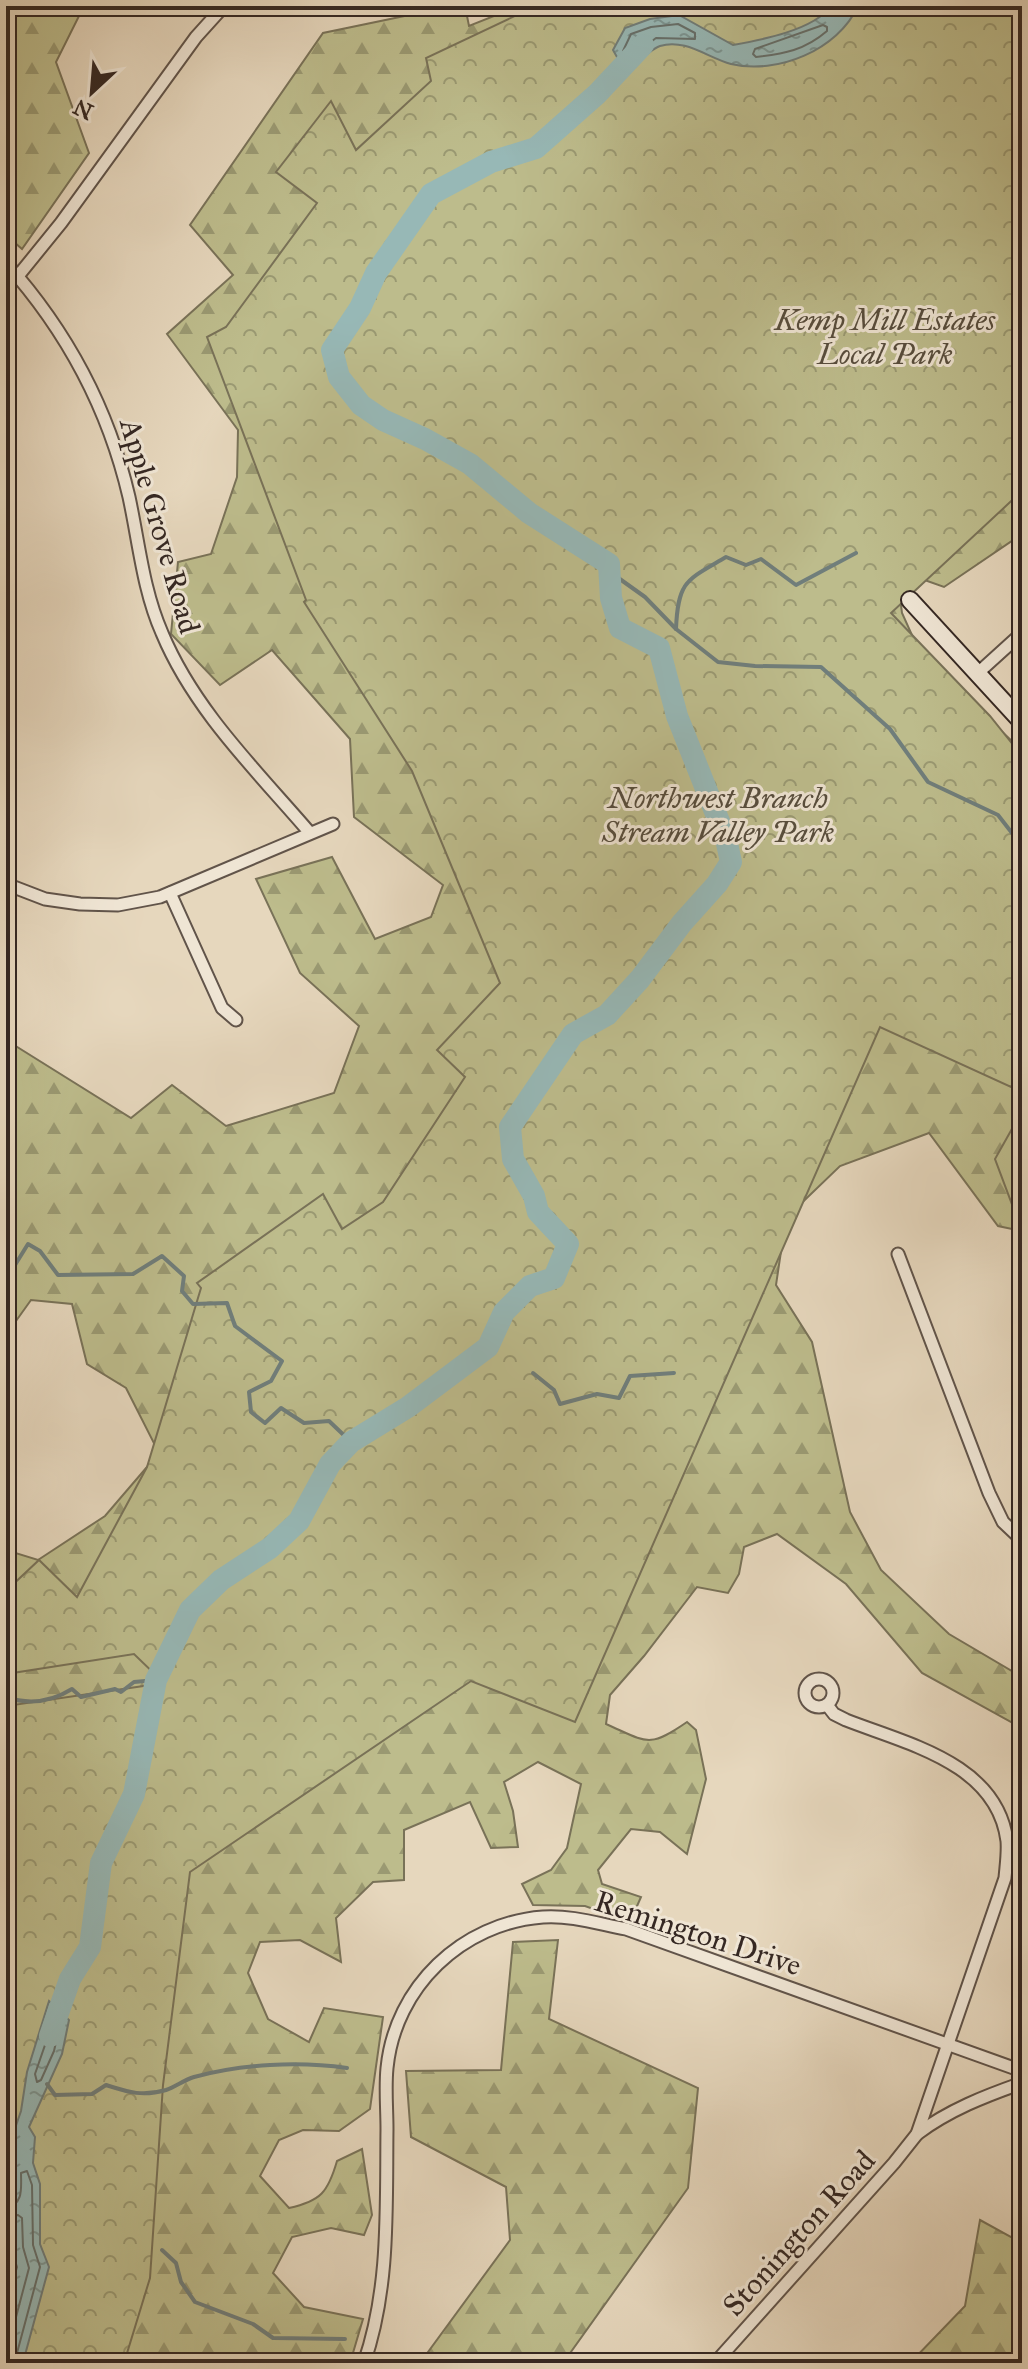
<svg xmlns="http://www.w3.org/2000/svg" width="1028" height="2369" font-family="'IM FELL Great Primer',serif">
	<defs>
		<pattern id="forest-firs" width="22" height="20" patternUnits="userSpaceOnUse" patternTransform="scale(2)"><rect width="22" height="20" fill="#bdbc8c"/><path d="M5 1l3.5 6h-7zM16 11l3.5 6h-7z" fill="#9a9972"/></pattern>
		<pattern id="park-crowns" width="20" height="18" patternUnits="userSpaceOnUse" patternTransform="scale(2)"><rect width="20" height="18" fill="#bdbc8c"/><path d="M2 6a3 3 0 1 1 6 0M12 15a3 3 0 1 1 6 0" fill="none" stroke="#9a9972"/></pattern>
		<pattern id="water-ripples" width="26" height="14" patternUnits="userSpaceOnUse" patternTransform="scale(2)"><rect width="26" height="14" fill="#97b8b6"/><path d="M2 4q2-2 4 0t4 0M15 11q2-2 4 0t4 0" fill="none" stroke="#7c9694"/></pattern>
	</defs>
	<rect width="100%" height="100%" fill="#e6d7bd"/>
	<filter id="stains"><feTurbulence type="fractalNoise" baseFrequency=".0025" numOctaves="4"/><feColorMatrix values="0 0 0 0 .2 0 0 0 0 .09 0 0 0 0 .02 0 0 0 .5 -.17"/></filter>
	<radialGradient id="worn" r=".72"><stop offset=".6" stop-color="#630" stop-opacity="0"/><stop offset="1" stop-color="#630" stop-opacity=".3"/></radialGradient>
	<!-- grass -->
	<path fill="#bdbc8c" stroke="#797258" stroke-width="2" d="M1022 1092V1255L977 1120Z"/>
	<!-- forest -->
	<g fill="url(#forest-firs)" stroke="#797258" stroke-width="2">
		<path d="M6 6H84L56 62 89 153 22 249 6 235Z"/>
		<path d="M423 6H465L469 26 519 6H831L680 756 149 1656 154 1682 137 1730 6 2203V1550L38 1560 105 1516 159 1453 126 1388 87 1364 72 1304 31 1300 6 1335V1040L131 1118 172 1085 226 1126 334 1093 359 1026 300 973 256 879 332 857 375 939 431 917 443 885 354 817 350 739 272 650 220 685 171 634 178 562 211 554 237 477 238 430 167 334 233 275 190 225 323 33 424 12Z"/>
		<path d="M1022 6V534L944 587 916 577 905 588 901 605 902 613 920 653 1014 743 1022 757V1111L995 1159 1022 1231 998 1226 929 1133 840 1166 786 1218 776 1285 812 1342 850 1512 881 1570 949 1634 1022 1677V1728L922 1673 846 1584 777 1534 744 1547 739 1574 728 1593 697 1587 644 1656 610 1695 606 1724C647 1742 648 1749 687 1722L696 1730 706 1779 687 1854 660 1832 631 1829 598 1870 602 1884 641 1897 630 1922 585 1906 533 1905 522 1884 551 1870 567 1848 581 1784 538 1762 504 1782 513 1811 518 1847 491 1848 470 1802 404 1830V1880L373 1882 336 1918 341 1962 300 1940 260 1942 248 1973 268 2019 309 2042 324 2008 383 2017 370 2109 339 2131 303 2130 279 2140 260 2176 289 2208C321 2201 328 2192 337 2161L362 2149 372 2215 364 2235 331 2228 292 2237 273 2273 304 2307 363 2319 350 2363H27L40 2184Z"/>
		<path d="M558 1940 549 2019 698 2088 688 2188 563 2363H420L510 2240 506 2187 411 2137 406 2071 501 2070 513 1942Z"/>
		<path d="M980 2220 1022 2243V2363H910L965 2306Z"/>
	</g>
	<!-- park -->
	<path fill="url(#park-crowns)" stroke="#797258" stroke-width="2" d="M536 6H1022V491L891 613 990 716 1022 756V1092L880 1027 575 1722 471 1681 190 1872 163 2085 150 2278 124 2363H6V1706L164 1683 134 1654 6 1674V1591L39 1560 77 1597 147 1467 201 1288 197 1283 323 1194 342 1229 383 1202 465 1077 437 1050 500 983 412 771 304 602 306 600 207 337 226 327 317 203 276 172 331 101 356 150 431 81 426 58Z"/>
	<!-- water -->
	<g fill="url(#water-ripples)" stroke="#707e7b" stroke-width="2">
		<path d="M831 6H858C838 50 777 75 731 64 708 58 685 38 660 46 649 50 635 65 626 73L613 50 625 28 650 19 679 15 733 45C761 40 814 30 831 6Z"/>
		<path d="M49 2001 69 2020 62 2054 29 2127 35 2137 33 2163 40 2184V2244L49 2267 25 2355 27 2363H6V2203L13 2194 11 2140 21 2111 27 2072Z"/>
	</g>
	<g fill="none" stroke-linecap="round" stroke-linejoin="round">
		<!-- shore -->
		<g stroke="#66706c" stroke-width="2">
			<path d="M678 24 695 33V39L656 38 630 58 623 51 631 34 651 27Z"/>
			<path d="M823 25 827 27V31C805 50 784 54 756 57L753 54 755 49Z"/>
			<path d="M54 2019 60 2024 54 2051 41 2080 37 2082 35 2074Z"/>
			<path d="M6 2207C24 2205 21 2187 21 2173L27 2171 32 2185 33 2245 40 2267 17 2353 18 2363"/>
			<path d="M6 2217 18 2215 22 2218 23 2247 29 2268 7 2351 8 2363"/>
			<path d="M6 2229 10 2232 11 2249 17 2267 6 2305"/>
		</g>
		<!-- stream -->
		<g stroke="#707e7b" stroke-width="4">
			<path d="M610 572 645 597 676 629 718 662 755 666 821 667 890 729 928 782 998 815 1019 842 1022 880"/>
			<path d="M676 629C678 580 687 580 726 557L746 565 761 559 796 585 856 553"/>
			<path d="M6 1262 15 1265 28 1244 40 1251 58 1275 133 1274 162 1256 184 1276 182 1291 193 1304 227 1303 235 1326 282 1361 271 1381 249 1392 251 1412 265 1423 281 1408 304 1423 329 1421 351 1442"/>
			<path d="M533 1373 554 1390 560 1404 597 1394 619 1398 630 1376 674 1373"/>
			<path d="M6 1697C29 1705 51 1702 72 1689L81 1697 115 1689 121 1692 134 1682 156 1680"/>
			<path d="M47 2084 55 2095 92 2094 106 2085C128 2092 142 2097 166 2090 175 2087 184 2080 194 2077 242 2064 298 2061 347 2068"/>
			<path d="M162 2250 176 2263 181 2282 195 2302 253 2324 273 2338 345 2339"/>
		</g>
		<!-- river -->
		<path stroke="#97b8b6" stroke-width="22" d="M50 2036 70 1979 90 1947 101 1863 134 1794 156 1680 190 1610 221 1580 270 1548 299 1521 330 1464 351 1442 408 1407 488 1347 504 1312 530 1286 554 1278 568 1244 538 1212 534 1196 513 1159 510 1127 573 1034 607 1015 640 979 682 923 717 884 731 862 726 839 677 716 659 648 620 628 611 598 609 564 529 513 470 464 425 439 383 420 361 405 339 377 332 350 360 308 376 273 431 194 491 162 536 148 597 94 643 45"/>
		<defs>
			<g id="street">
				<path d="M6 263C67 331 108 407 129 497 139 543 143 590 162 633 194 710 256 770 310 833"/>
				<path d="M18 276 61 223 196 37 224 6"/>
				<path d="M979 672 1022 633"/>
				<path d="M6 884 45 899 80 904 118 905 160 897 333 824"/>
				<path d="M170 893 222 1008 236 1020"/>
				<path d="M898 1254 989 1493 1003 1522 1022 1540"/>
				<circle cx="819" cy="1693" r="14"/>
				<path d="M917 2134C949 2110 985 2096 1022 2083"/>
				<path d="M364 2363C390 2288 386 2207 387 2129 387 2109 385 2088 387 2068 395 1987 462 1923 543 1917 571 1915 599 1924 626 1929L1022 2071"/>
				<path d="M715 2363 894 2163 917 2134 1005 1878C1006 1866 1008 1853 1007 1841 997 1763 907 1744 846 1720L834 1714 827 1705"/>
			</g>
			<path id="secondary" d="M910 600 1022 722"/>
		</defs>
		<!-- street casing -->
		<use href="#street" stroke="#61544a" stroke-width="15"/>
		<!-- secondary casing -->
		<use href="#secondary" stroke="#352823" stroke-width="20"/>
		<!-- street -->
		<use href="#street" stroke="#efe5d4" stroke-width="11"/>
		<!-- secondary -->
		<use href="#secondary" stroke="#efe5d4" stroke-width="16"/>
	</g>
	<g text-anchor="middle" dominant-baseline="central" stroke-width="6" stroke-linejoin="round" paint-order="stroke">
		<!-- park labels -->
		<g font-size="30" font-style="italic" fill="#574d3d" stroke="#efe5d4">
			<text x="885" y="320">Kemp Mill Estates<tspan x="885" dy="34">Local Park</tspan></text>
			<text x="718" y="798">Northwest Branch<tspan x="718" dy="34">Stream Valley Park</tspan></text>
		</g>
		<!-- street labels -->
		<g font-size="30" fill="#352823" stroke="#efe5d4">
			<text transform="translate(160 526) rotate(74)">Apple Grove Road</text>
			<text transform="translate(698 1933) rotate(18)">Remington Drive</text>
			<text transform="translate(799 2233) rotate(-48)">Stonington Road</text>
		</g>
	</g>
	<!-- margin -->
	<rect width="1028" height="2369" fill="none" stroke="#e6d7bd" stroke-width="32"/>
	<rect x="8" y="8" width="1012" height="2353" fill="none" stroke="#352823" stroke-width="4"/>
	<rect x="16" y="16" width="996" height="2337" fill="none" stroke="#352823" stroke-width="2"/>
	<!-- north arrow -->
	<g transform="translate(92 92) rotate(206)" stroke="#efe5d4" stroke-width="6" paint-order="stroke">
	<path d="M0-6L14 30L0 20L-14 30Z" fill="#352823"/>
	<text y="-12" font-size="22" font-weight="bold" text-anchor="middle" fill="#352823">N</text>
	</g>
	<rect width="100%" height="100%" filter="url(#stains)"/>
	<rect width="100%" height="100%" fill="url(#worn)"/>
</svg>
